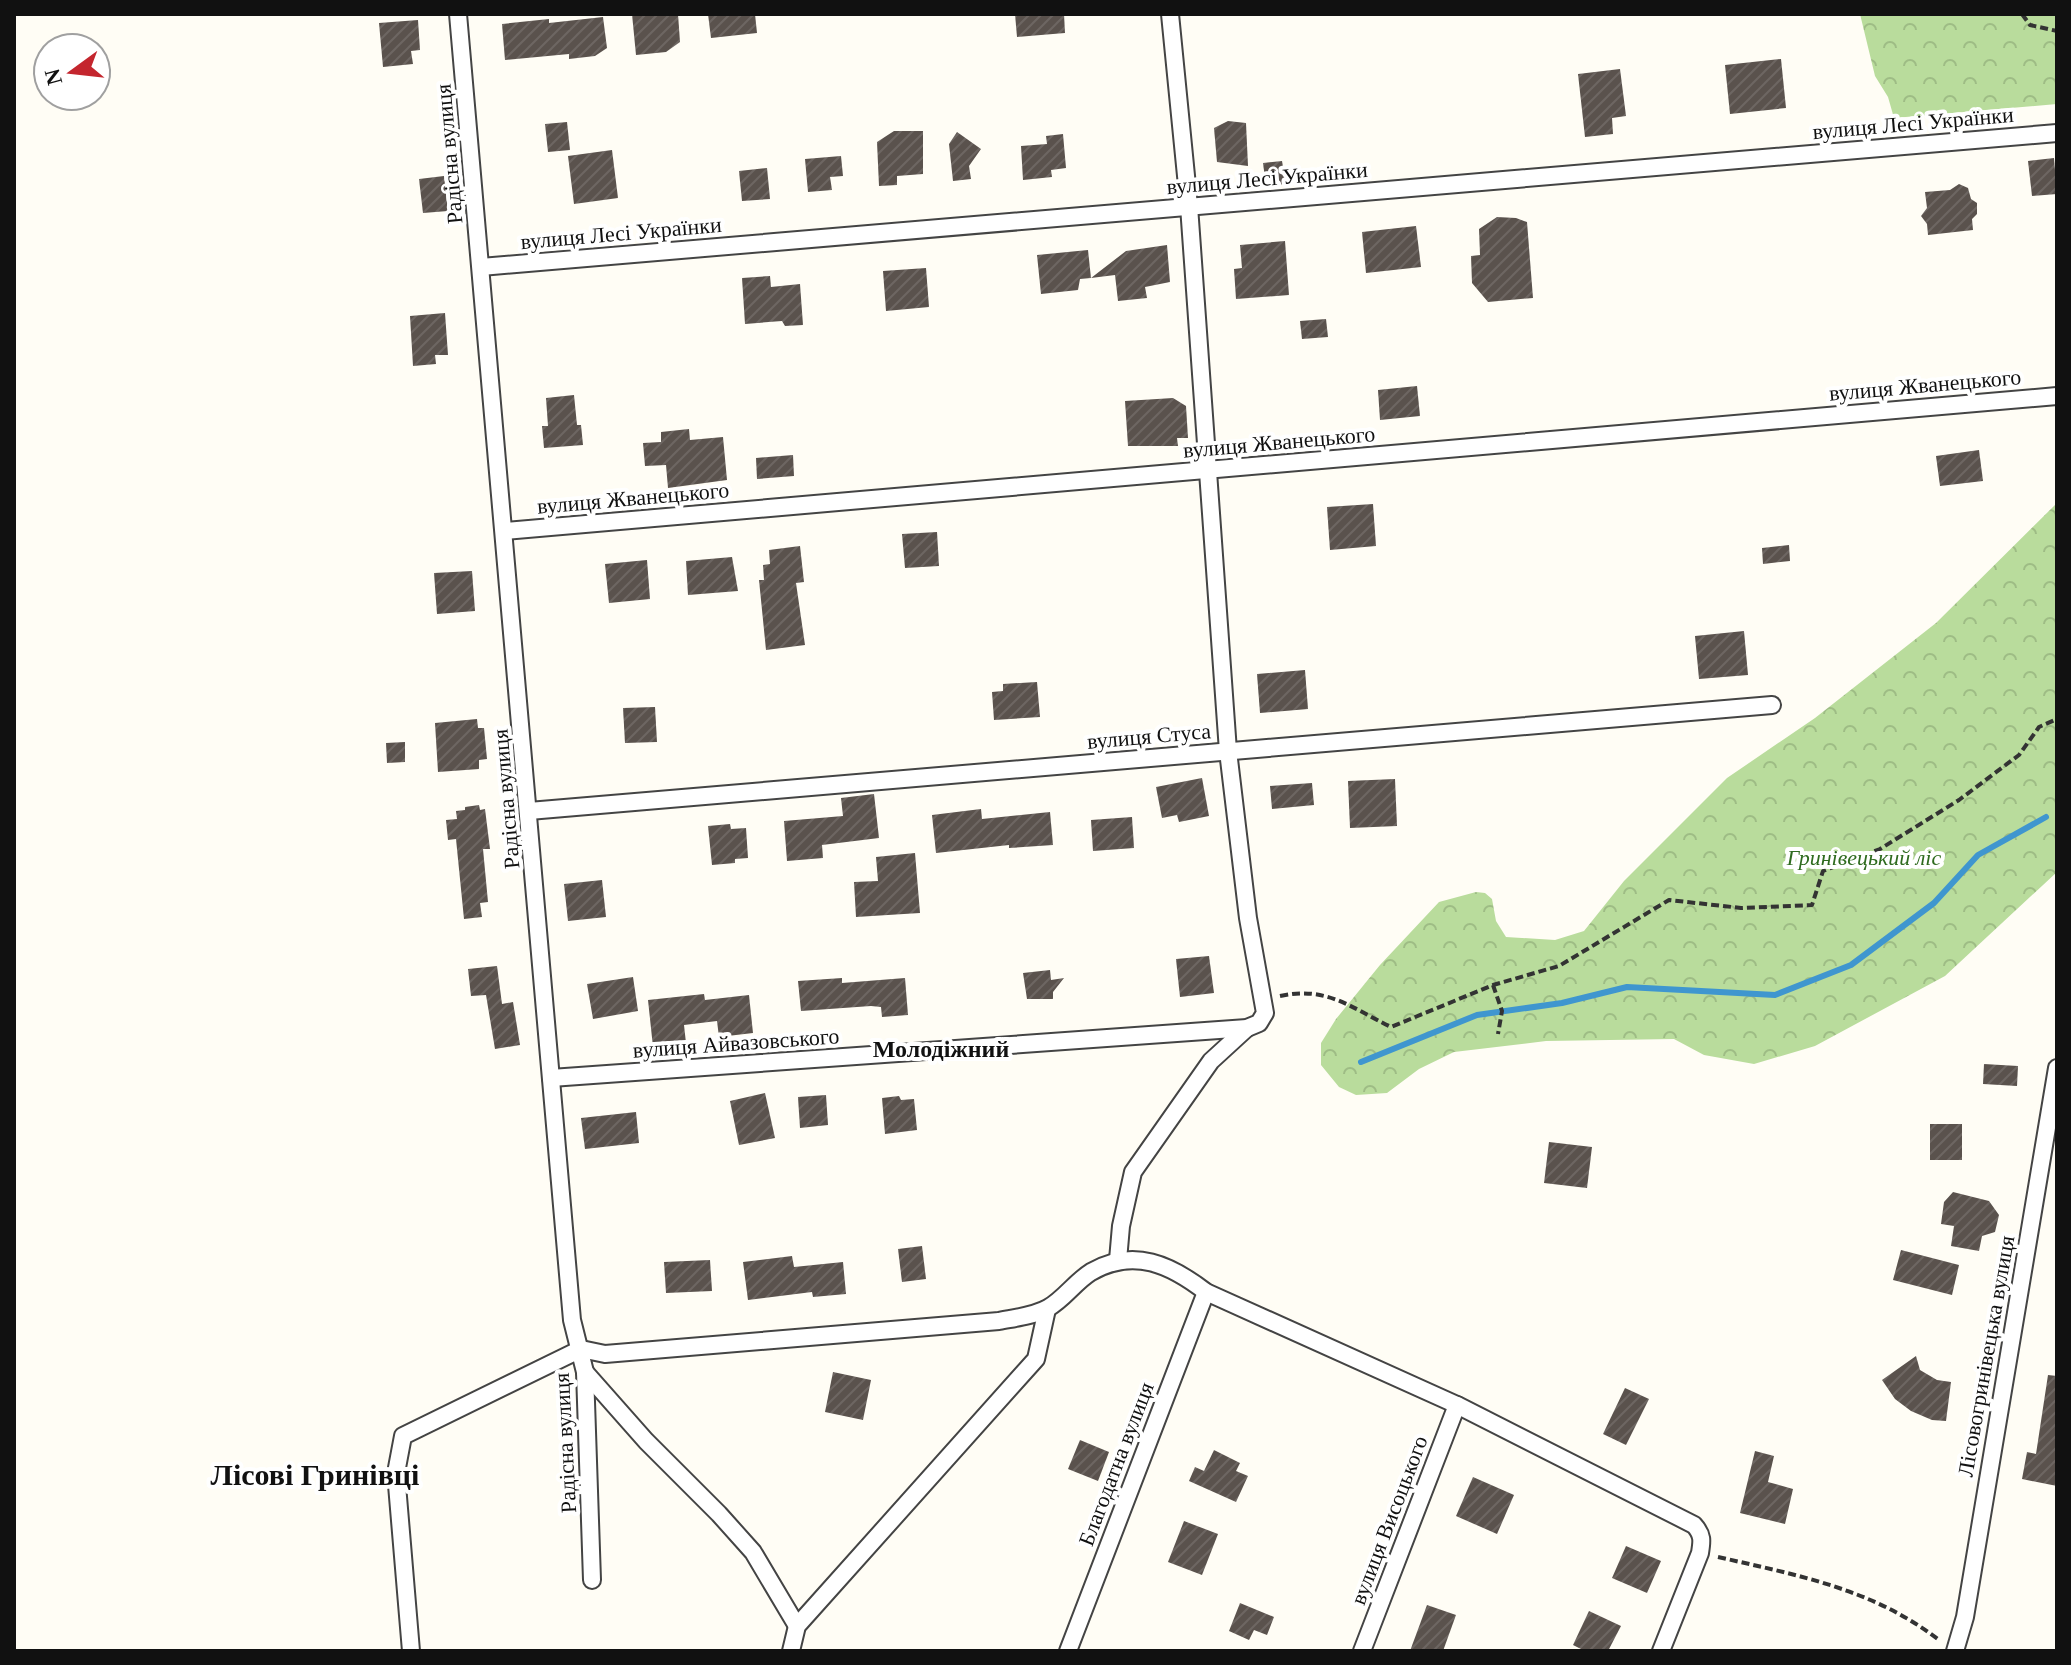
<svg xmlns="http://www.w3.org/2000/svg" width="2071" height="1665" font-family="'Times New Roman',serif">
	<defs>
		<pattern id="forest-crowns" width="20" height="18" patternUnits="userSpaceOnUse" patternTransform="scale(2)"><rect width="20" height="18" fill="#b9dc9c"/><path d="M2 6a3 3 0 1 1 6 0M12 15a3 3 0 1 1 6 0" fill="none" stroke="#9ebc85"/></pattern>
		<pattern id="building-hatch" width="6" height="6" patternUnits="userSpaceOnUse" patternTransform="scale(2)"><rect width="6" height="6" fill="#5a524d"/><path d="M-1 1l2-2M0 6l6-6M5 7l2-2" fill="none" stroke="#6d6662"/></pattern>
	</defs>
	<rect width="100%" height="100%" fill="#fffdf5"/>
	<!-- forest -->
	<g fill="url(#forest-crowns)">
		<path d="M1860 14H2057V104L1894 118 1888 97 1875 76Z"/>
		<path d="M2057 503V872L1945 976 1815 1046 1754 1064 1704 1055 1674 1039 1546 1041 1454 1052 1419 1069 1387 1093 1356 1095 1339 1087 1321 1065V1043L1336 1019 1380 965 1439 902 1476 892 1485 893 1492 899 1496 921 1506 937 1555 940 1584 931 1624 881 1727 778 1815 718 1936 623Z"/>
	</g>
	<g fill="none" stroke-linecap="round" stroke-linejoin="round">
		<!-- stream -->
		<path stroke="#3f96cf" stroke-width="6" d="M1361 1062 1477 1015 1562 1003 1627 987 1775 995 1851 965 1934 903 1978 855 2046 817"/>
	</g>
	<!-- building -->
	<g fill="url(#building-hatch)">
		<path d="M632 14H678L680 42 666 52 636 55Z"/>
		<path d="M708 14H755L757 33 711 38Z"/>
		<path d="M1015 14H1064L1065 33 1017 37Z"/>
		<path d="M603 17 607 48 595 56 569 59V54L505 60 502 24 549 19V23Z"/>
		<path d="M418 20 420 50 411 51 413 64 383 67 379 23Z"/>
		<path d="M1781 59 1786 108 1730 114 1725 65Z"/>
		<path d="M1620 69 1626 116 1612 118 1613 134 1585 137 1578 74Z"/>
		<path d="M1228 121 1246 123 1248 166 1217 162 1214 128Z"/>
		<path d="M567 122 570 150 548 152 545 124Z"/>
		<path d="M894 131H923V174L897 176V185L879 186 877 142Z"/>
		<path d="M957 132 981 149 969 166 971 179 953 181 949 144Z"/>
		<path d="M1063 134 1066 168 1051 170 1052 177 1023 180 1021 146 1047 144 1046 136Z"/>
		<path d="M612 150 618 198 574 204 568 156Z"/>
		<path d="M841 156 843 176 830 177 832 190 808 192 805 159Z"/>
		<path d="M2054 158 2057 194 2032 196 2028 161Z"/>
		<path d="M1282 161 1286 184 1266 186 1263 163Z"/>
		<path d="M767 168 770 199 742 201 739 171Z"/>
		<path d="M444 176 448 211 423 213 419 179Z"/>
		<path d="M1959 184 1968 188 1971 199 1977 203V214L1972 219 1973 230 1928 235 1927 224 1921 216 1927 208 1925 192 1950 190Z"/>
		<path d="M1497 217 1516 218 1527 222 1533 298 1488 302 1472 283 1471 256 1480 255 1479 229Z"/>
		<path d="M1416 226 1421 267 1366 273 1362 232Z"/>
		<path d="M1285 241 1289 295 1236 299 1234 269 1242 268 1240 245Z"/>
		<path d="M1167 245 1170 282 1145 287 1147 298 1118 301 1115 275 1091 278 1126 251Z"/>
		<path d="M1088 250 1091 278 1080 279 1078 290 1041 294 1037 255Z"/>
		<path d="M926 268 929 307 886 311 883 271Z"/>
		<path d="M770 276 771 287 800 284 803 325 785 326 782 321 745 324 742 278Z"/>
		<path d="M445 313 448 355H435L436 364 413 366 410 316Z"/>
		<path d="M1326 319 1328 337 1302 339 1300 321Z"/>
		<path d="M1417 386 1420 416 1380 420 1378 390Z"/>
		<path d="M574 395 577 425H581L583 445 544 448 542 426H548L546 398Z"/>
		<path d="M1173 398 1186 406 1188 438H1177L1178 446H1128L1125 401Z"/>
		<path d="M689 429 690 440 723 437 727 480 668 488 666 465 645 466 643 443 661 442V432Z"/>
		<path d="M1979 450 1983 481 1940 486 1936 456Z"/>
		<path d="M793 455 794 476 757 479 756 458Z"/>
		<path d="M1373 504 1376 546 1330 550 1327 507Z"/>
		<path d="M937 532 939 566 905 568 902 534Z"/>
		<path d="M1789 545 1790 561 1763 564 1762 548Z"/>
		<path d="M800 546 804 582 796 583 805 645 766 650 759 580H764L763 565 770 564 769 550Z"/>
		<path d="M732 557 738 591 688 595 686 561Z"/>
		<path d="M647 560 650 599 609 603 605 564Z"/>
		<path d="M472 571 475 611 437 614 434 573Z"/>
		<path d="M1744 631 1748 675 1699 679 1695 636Z"/>
		<path d="M1305 670 1308 709 1260 713 1257 674Z"/>
		<path d="M1037 682 1040 717 994 720 992 692 1003 691V684Z"/>
		<path d="M655 707 657 742 625 743 623 708Z"/>
		<path d="M477 719 478 728H484L487 759 479 760V769L438 772 435 723Z"/>
		<path d="M405 742V762L387 763 386 743Z"/>
		<path d="M1202 778 1209 816 1179 822 1177 815 1162 818 1156 787Z"/>
		<path d="M1395 779 1397 826 1350 828 1348 781Z"/>
		<path d="M1312 783 1314 805 1272 809 1270 786Z"/>
		<path d="M874 794 879 838 822 845 823 858 787 861 784 821 843 816 841 798Z"/>
		<path d="M479 805 480 810 485 809 490 849H483L488 902 480 903 482 917 464 919 456 839 448 840 446 820 457 819 456 811 465 810V807Z"/>
		<path d="M981 809 982 819 1050 812 1053 845 1009 848V845L936 853 932 815Z"/>
		<path d="M1132 817 1134 848 1093 851 1091 820Z"/>
		<path d="M730 824 731 829 746 828 748 858 735 859V863L712 865 708 826Z"/>
		<path d="M915 853 920 913 856 917 854 882 878 881 876 857Z"/>
		<path d="M602 880 606 917 568 921 564 884Z"/>
		<path d="M1209 956 1214 993 1180 997 1176 959Z"/>
		<path d="M497 966 502 1004 513 1002 520 1045 495 1049 486 995 471 996 468 969Z"/>
		<path d="M1050 970 1051 980 1064 978 1053 992V999H1027L1023 973Z"/>
		<path d="M633 977 638 1011 593 1019 587 984Z"/>
		<path d="M842 978V983L905 978 908 1015 882 1017 881 1007 871 1006 801 1011 798 981Z"/>
		<path d="M704 994 705 1000 749 995 753 1033 719 1037 717 1021 684 1025 686 1043 653 1047 648 1000Z"/>
		<path d="M1984 1064 2018 1066 2017 1086 1983 1084Z"/>
		<path d="M765 1093 775 1138 739 1145 730 1101Z"/>
		<path d="M826 1095 828 1125 800 1128 798 1097Z"/>
		<path d="M899 1096 901 1100 914 1099 917 1130 885 1134 882 1098Z"/>
		<path d="M636 1112 639 1143 585 1149 581 1118Z"/>
		<rect x="1930" y="1124" width="32" height="36"/>
		<path d="M1549 1142 1592 1147 1587 1188 1544 1183Z"/>
		<path d="M1953 1192 1989 1201 1999 1215 1995 1232 1982 1236 1979 1251 1951 1246 1954 1226 1941 1224 1944 1202Z"/>
		<path d="M922 1246 926 1279 902 1282 898 1249Z"/>
		<path d="M1901 1250 1959 1265 1952 1295 1893 1280Z"/>
		<path d="M792 1256 794 1267 843 1262 846 1294 813 1297 812 1292 748 1300 743 1262Z"/>
		<path d="M710 1260 712 1291 666 1293 664 1262Z"/>
		<path d="M1916 1356 1920 1370 1937 1380 1951 1382 1946 1421 1932 1420 1911 1411 1895 1399 1882 1380Z"/>
		<path d="M833 1372 871 1380 863 1420 825 1412Z"/>
		<path d="M2048 1375 2057 1376V1486L2022 1479 2027 1452 2036 1454Z"/>
		<path d="M1625 1388 1649 1399 1626 1445 1603 1434Z"/>
		<path d="M1080 1440 1109 1452 1098 1481 1068 1469Z"/>
		<path d="M1214 1450 1240 1463 1236 1471 1248 1476 1236 1502 1189 1481 1195 1467 1204 1471Z"/>
		<path d="M1755 1451 1774 1456 1768 1482 1793 1489 1785 1524 1740 1513Z"/>
		<path d="M1473 1477 1514 1495 1497 1534 1456 1516Z"/>
		<path d="M1184 1521 1218 1534 1202 1575 1168 1562Z"/>
		<path d="M1626 1546 1661 1561 1647 1593 1612 1578Z"/>
		<path d="M1240 1603 1274 1617 1267 1635 1254 1630 1249 1640 1229 1631Z"/>
		<path d="M1427 1605 1456 1615 1443 1651H1410Z"/>
		<path d="M1589 1611 1621 1626 1608 1651H1585L1573 1645Z"/>
	</g>
	<g fill="none" stroke-linecap="round" stroke-linejoin="round">
		<defs>
			<g id="minor">
				<path d="M458 14 572 1320 585 1372 592 1580"/>
				<path d="M481 267 2057 133"/>
				<path d="M505 531 2057 396"/>
				<path d="M529 811 1772 705"/>
				<path d="M551 1078 1247 1028 1259 1023 1265 1013 1248 918 1228 751 1189 206 1170 14"/>
				<path d="M1118 1260 1121 1226 1133 1172 1211 1061 1247 1028"/>
				<path d="M585 1372 646 1441 719 1514 753 1552 797 1626"/>
				<path d="M411 1651 396 1473 403 1436 581 1349 605 1354 999 1321C1014 1318 1034 1316 1048 1308 1064 1299 1075 1282 1091 1272 1134 1247 1171 1265 1206 1292L1457 1405 1694 1525C1703 1535 1702 1541 1700 1553L1661 1651"/>
				<path d="M791 1651 797 1626 1036 1359 1047 1309"/>
				<path d="M1068 1651 1206 1292"/>
				<path d="M1362 1651 1457 1405"/>
				<path d="M1955 1651 1965 1617 2057 1068"/>
			</g>
		</defs>
		<!-- minor casing -->
		<use href="#minor" stroke="#444" stroke-width="20"/>
		<!-- path -->
		<g stroke="#333" stroke-width="4" stroke-dasharray="8 4" stroke-linecap="butt">
			<path d="M2022 14 2030 25 2057 31"/>
			<path d="M1493 985 1502 1011 1498 1034"/>
			<path d="M1280 996C1327 986 1350 1007 1391 1027L1493 985 1559 966 1669 900 1741 908 1812 905 1823 871 1880 849 1959 800 2019 755 2039 727 2057 719"/>
			<path d="M1718 1557C1797 1575 1873 1589 1939 1640"/>
		</g>
		<!-- minor -->
		<use href="#minor" stroke="#fff" stroke-width="16"/>
	</g>
	<g text-anchor="middle" dominant-baseline="central" stroke-width="8" stroke-linejoin="round" paint-order="stroke">
		<!-- street labels -->
		<g font-size="22" fill="#111" stroke="#fff">
			<text transform="translate(1913 123) rotate(-5)">вулиця Лесі Українки</text>
			<text transform="translate(449 154) rotate(-95)">Радісна вулиця</text>
			<text transform="translate(1267 178) rotate(-5)">вулиця Лесі Українки</text>
			<text transform="translate(621 233) rotate(-5)">вулиця Лесі Українки</text>
			<text transform="translate(1925 385) rotate(-5)">вулиця Жванецького</text>
			<text transform="translate(1279 442) rotate(-5)">вулиця Жванецького</text>
			<text transform="translate(633 498) rotate(-5)">вулиця Жванецького</text>
			<text transform="translate(1149 736) rotate(-5)">вулиця Стуса</text>
			<text transform="translate(506 799) rotate(-95)">Радісна вулиця</text>
			<text transform="translate(736 1043) rotate(-4)">вулиця Айвазовського</text>
			<text transform="translate(1986 1356) rotate(-80)">Лісовогринівецька вулиця</text>
			<text transform="translate(565 1443) rotate(-93)">Радісна вулиця</text>
			<text transform="translate(1116 1464) rotate(-69)">Благодатна вулиця</text>
			<text transform="translate(1389 1520) rotate(-69)">вулиця Висоцького</text>
		</g>
		<!-- park labels -->
		<g font-size="22" font-style="italic" fill="#2f6b1f" stroke="#fff">
			<text x="1864" y="857">Гринівецький ліс</text>
		</g>
		<!-- neighbourhood labels -->
		<g font-size="24" font-weight="bold" fill="#111" stroke="#fff">
			<text x="941" y="1049">Молодіжний</text>
		</g>
		<!-- district labels -->
		<g font-size="30" font-weight="bold" fill="#111" stroke="#fff">
			<text x="315" y="1474">Лісові Гринівці</text>
		</g>
	</g>
	<!-- border -->
	<rect width="2071" height="1665" fill="none" stroke="#111111" stroke-width="32"/>
	<!-- north arrow -->
	<g transform="translate(72 72) rotate(255)"><circle r="38" fill="#ffffff" stroke="#a0a0a0" stroke-width="2"/>
	<path d="M0-6L14 30L0 20L-14 30Z" fill="#c4262e"/>
	<text y="-12" font-size="22" font-weight="bold" text-anchor="middle" fill="#111111">N</text>
	</g>
</svg>
